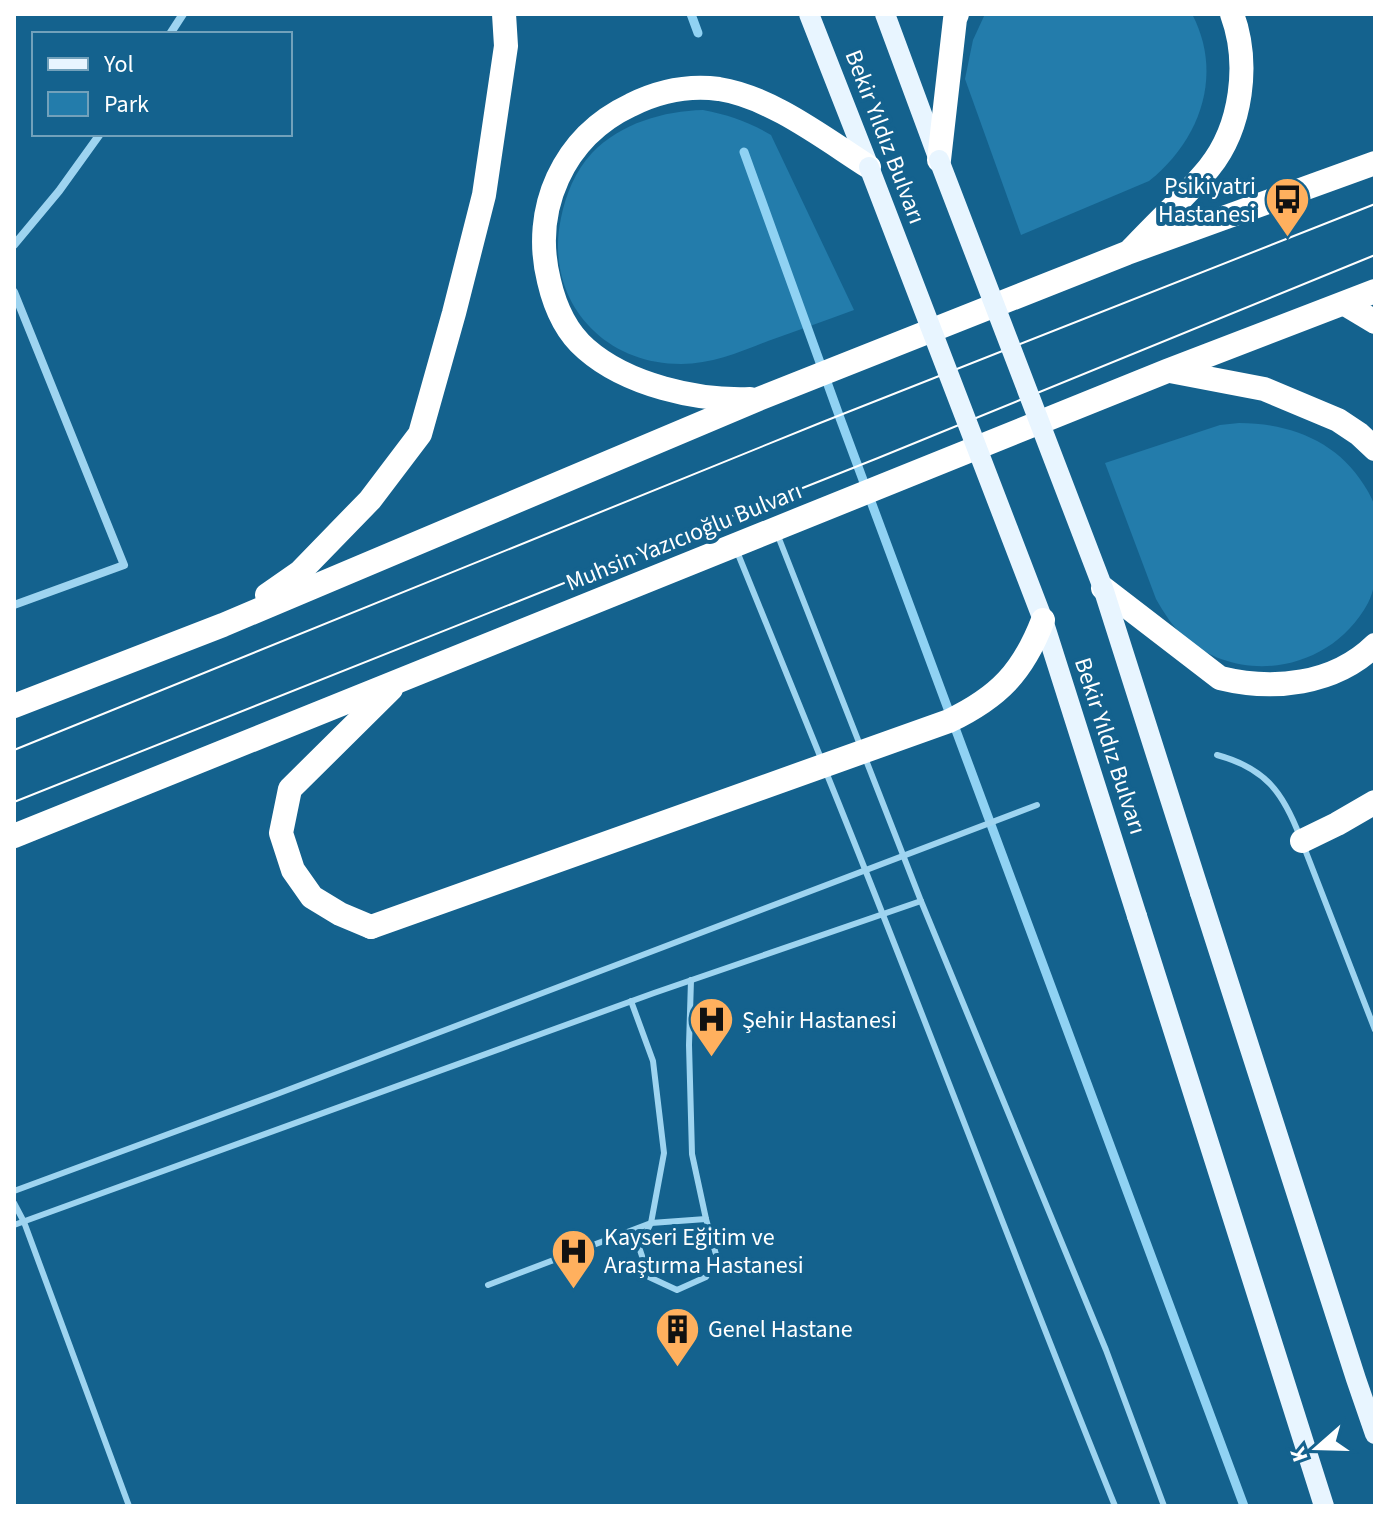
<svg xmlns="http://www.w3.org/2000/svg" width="1389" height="1520" font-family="'Source Sans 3',sans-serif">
	<rect width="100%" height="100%" fill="#14628e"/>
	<!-- green -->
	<g fill="#237cab">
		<path d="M985 14H1192C1224 75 1200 140 1149 181L1021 235 965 79 973 40Z"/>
		<path d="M703 110C729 115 749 122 771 135L854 310C826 320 797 331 768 341 740 352 712 364 681 364 600 364 544 297 561 218 566 194 575 171 592 153 621 123 664 111 703 110Z"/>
		<path d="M1239 423C1289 423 1337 441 1364 485 1368 491 1373 500 1375 507 1377 520 1375 536 1375 550 1375 568 1377 586 1368 603 1332 670 1243 687 1185 638 1173 627 1164 613 1156 599L1105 463 1220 425Z"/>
	</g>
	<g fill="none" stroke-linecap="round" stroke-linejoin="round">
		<!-- stream -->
		<g stroke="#90d2f3" stroke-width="9">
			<path d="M691 14 698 33"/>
			<path d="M744 152 840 418 1244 1506"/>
		</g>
		<!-- lane -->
		<g stroke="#9ed4f0" stroke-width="6">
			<path d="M778 536 860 745"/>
			<path d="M736 549 822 761"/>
			<path d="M864 755 921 901 1106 1350 1164 1506"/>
			<path d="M1217 755C1265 768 1283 792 1300 837"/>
			<path d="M826 772C925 1016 1016 1262 1115 1506"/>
			<path d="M1304 847 1375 1030"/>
			<path d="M631 1001 653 1061 664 1153 651 1223 639 1247 649 1277 677 1290 706 1277 717 1258 706 1219 692 1154 689 1045 691 980"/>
			<path d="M14 1191 277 1094 1037 805"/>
			<path d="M14 1203 24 1222 129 1506"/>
			<path d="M14 1225 654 993 921 901"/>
			<path d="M488 1285 651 1223 706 1219"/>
		</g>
		<!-- street -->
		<g stroke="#9ed4f0" stroke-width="8">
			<path d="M170 34 183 14"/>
			<path d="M14 245 59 191 100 134"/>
			<path d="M14 292 124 565 14 605"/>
		</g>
		<!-- primary -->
		<g stroke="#e8f5ff" stroke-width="20">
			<path d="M809 14 869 167"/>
			<path d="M885 14 939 160"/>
			<path d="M1200 893 1356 1379 1375 1434"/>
			<path d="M1137 916 1324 1506"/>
		</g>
		<!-- highway -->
		<g stroke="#fff" stroke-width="24">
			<path d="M939 160 955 19 957 14"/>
			<path d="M1132 249C1157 222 1186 196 1209 168 1242 127 1250 63 1232 14"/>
			<path d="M1345 304 1375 322"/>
			<path d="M1170 371 1264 389 1338 420 1359 434 1375 449"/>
			<path d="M750 399C697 401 627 385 586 349 565 331 555 307 549 281 531 209 563 137 631 105 659 91 688 85 719 89 771 97 825 139 869 167"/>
			<path d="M1103 588 1220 678C1273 691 1334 685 1375 645"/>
			<path d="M267 595 300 572 370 500 420 434 454 313 484 195 506 46 504 14"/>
			<path d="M14 706 223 625 761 398 1127 253 1375 163"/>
			<path d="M14 836 1167 371 1375 291"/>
			<path d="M1302 841 1337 824 1375 802"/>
			<path d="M371 927 340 914 312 897 293 870 281 833 290 789 391 689"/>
		</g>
		<!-- tram -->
		<g stroke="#fff" stroke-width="2">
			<path d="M14 750 820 423 1375 204"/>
			<path d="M14 802 878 458 1375 255"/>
		</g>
		<!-- primary-bridge -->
		<g stroke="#e8f5ff" stroke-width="20">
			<path d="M939 160 1103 588 1200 893"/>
			<path d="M869 167 1043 620 1137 916"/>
		</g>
		<!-- highway-bridge -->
		<path stroke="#fff" stroke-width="24" d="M371 927 949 721C999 697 1023 672 1043 620"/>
	</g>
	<!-- icons -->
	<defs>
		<symbol id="bus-pin" viewBox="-11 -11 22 30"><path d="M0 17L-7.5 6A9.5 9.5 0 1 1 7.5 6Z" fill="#ffb05e" stroke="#14628e"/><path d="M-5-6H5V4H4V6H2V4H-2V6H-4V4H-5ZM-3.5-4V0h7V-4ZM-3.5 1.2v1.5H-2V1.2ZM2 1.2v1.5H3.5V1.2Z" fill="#111"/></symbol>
		<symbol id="hospital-pin" viewBox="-11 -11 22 30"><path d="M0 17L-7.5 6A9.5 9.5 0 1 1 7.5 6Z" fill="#ffb05e" stroke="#14628e"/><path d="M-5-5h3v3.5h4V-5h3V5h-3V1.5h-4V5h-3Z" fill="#111"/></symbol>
		<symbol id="building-pin" viewBox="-11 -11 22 30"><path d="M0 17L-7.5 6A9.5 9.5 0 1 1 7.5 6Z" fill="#ffb05e" stroke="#14628e"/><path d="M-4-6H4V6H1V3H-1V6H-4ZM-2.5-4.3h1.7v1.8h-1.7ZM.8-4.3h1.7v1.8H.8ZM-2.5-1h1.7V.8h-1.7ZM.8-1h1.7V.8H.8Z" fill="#111"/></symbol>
	</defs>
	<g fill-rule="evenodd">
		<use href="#bus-pin" x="1262" y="174" width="51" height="69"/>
		<use href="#hospital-pin" x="686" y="994" width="51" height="69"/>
		<use href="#hospital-pin" x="548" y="1226" width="51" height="69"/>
		<use href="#building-pin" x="652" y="1304" width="51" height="69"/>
	</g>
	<g text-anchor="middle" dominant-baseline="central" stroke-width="8" stroke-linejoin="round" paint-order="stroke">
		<!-- street labels -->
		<g font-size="24" fill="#fff" stroke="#14628e">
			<text transform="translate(885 137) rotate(69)">Bekir Yıldız Bulvarı</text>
			<text transform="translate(684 537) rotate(-22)">Muhsin Yazıcıoğlu Bulvarı</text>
			<text transform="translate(1110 746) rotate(72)">Bekir Yıldız Bulvarı</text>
		</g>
		<!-- poi labels -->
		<g font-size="24" fill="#fff" stroke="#14628e" text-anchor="start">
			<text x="1256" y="186" text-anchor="end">Psikiyatri<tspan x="1256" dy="28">Hastanesi</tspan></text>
			<text x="742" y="1020">Şehir Hastanesi</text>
			<text x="604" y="1237">Kayseri Eğitim ve<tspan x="604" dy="28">Araştırma Hastanesi</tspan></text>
			<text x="708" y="1329">Genel Hastane</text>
		</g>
	</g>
	<!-- border -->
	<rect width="1389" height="1520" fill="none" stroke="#ffffff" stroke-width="32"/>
	<!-- legend -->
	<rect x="32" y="32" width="260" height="104" fill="#14628e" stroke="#72a1bb" stroke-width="2"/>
	<rect x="48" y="58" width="40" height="12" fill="#e8f5ff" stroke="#72a1bb" stroke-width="2"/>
	<text x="104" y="72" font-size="24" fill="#ffffff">Yol</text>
	<rect x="48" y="92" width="40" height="24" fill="#237cab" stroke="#72a1bb" stroke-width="2"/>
	<text x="104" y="112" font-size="24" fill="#ffffff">Park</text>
	<!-- north arrow -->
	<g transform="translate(1317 1448) rotate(250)" stroke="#14628e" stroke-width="6" paint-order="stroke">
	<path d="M0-6L14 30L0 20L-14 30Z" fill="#ffffff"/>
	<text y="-12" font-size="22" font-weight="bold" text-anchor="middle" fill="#ffffff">K</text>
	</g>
</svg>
